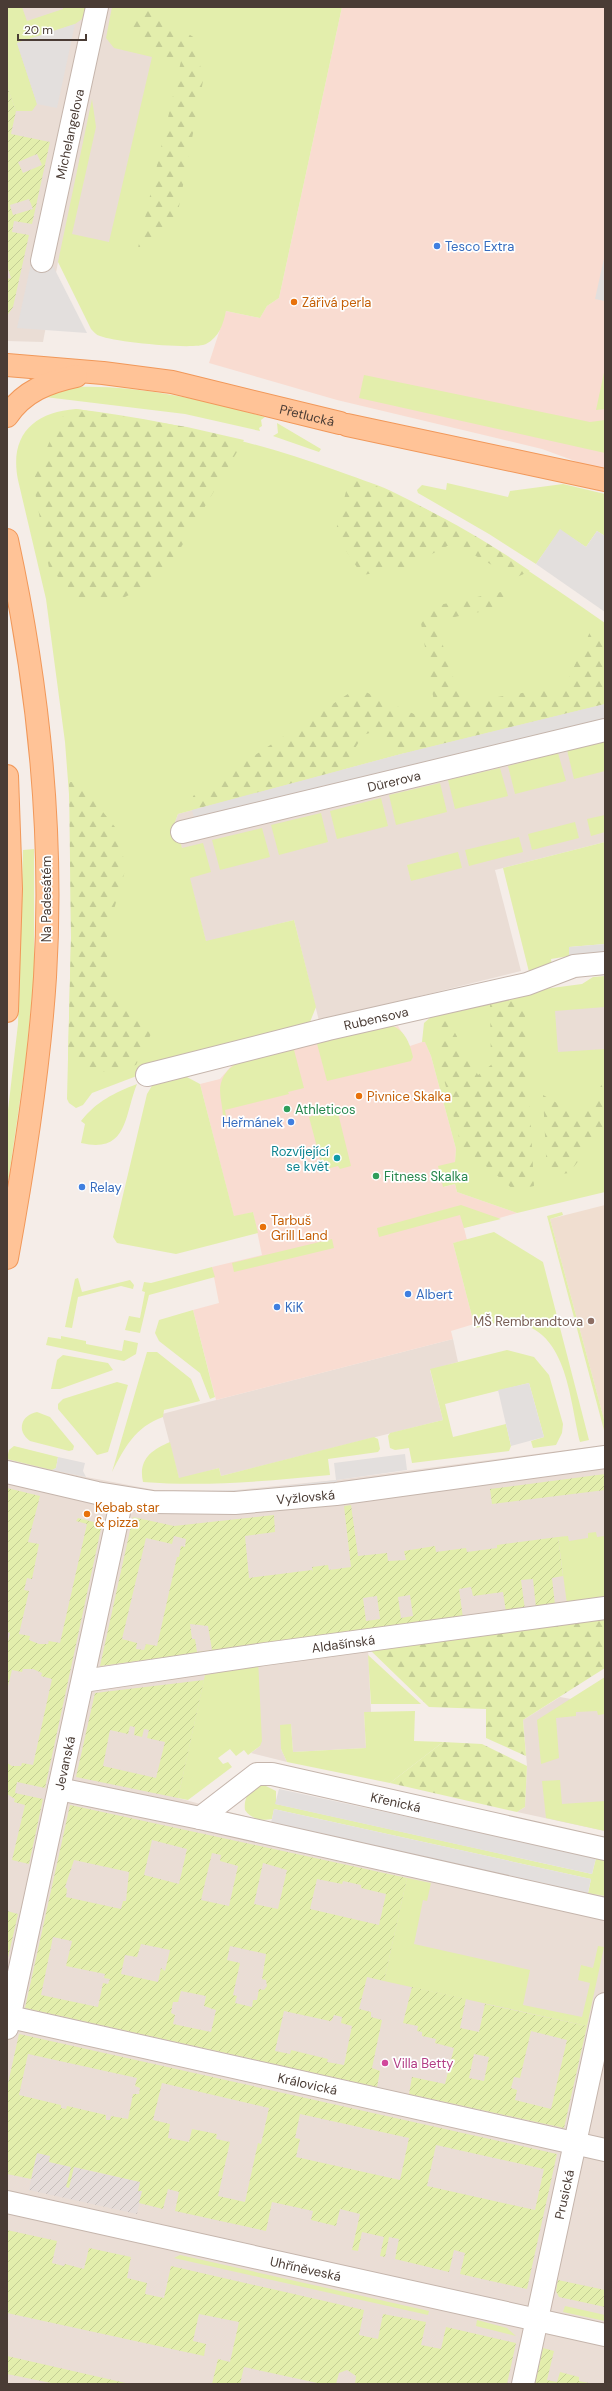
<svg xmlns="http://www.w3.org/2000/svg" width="612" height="2391" font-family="'DM Sans',sans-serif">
	<defs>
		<pattern id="industrial-furrows" width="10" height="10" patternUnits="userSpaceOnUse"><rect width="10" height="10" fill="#e5dcd9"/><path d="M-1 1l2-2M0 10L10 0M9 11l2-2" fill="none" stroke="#c6bebb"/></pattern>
		<pattern id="forest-firs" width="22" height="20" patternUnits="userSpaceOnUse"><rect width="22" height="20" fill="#e3eeac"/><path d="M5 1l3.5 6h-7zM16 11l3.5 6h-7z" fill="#c4cd95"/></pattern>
		<pattern id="garden-furrows" width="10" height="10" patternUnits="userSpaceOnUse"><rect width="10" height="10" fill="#e3eeac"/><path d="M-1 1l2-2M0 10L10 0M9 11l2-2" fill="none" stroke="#c4cd95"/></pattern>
	</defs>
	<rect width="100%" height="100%" fill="#f5ede8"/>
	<!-- residential -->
	<g fill="#eaddd5">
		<path d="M7 7H144L155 55 108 289 58 262 43 342 7 341Z"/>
		<path d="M605 704V842L495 870 521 971 319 1021 294 920 206 942 175 822 178 814 405 753Z"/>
		<path d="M605 1004V1050L555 1054 551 1008Z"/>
		<path d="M453 1339 458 1362 430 1370 443 1420 221 1476 219 1468 179 1479 162 1414Z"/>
		<path d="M605 1445V1616L368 1648 371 1712H364L366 1748 293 1752 291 1724 281 1749 287 1762 251 1753 260 1746 217 1673 178 1798 271 1823 605 1896V2384H7V1459L86 1477 155 1490 227 1491 336 1480Z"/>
		<path d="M560 1697 605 1705V1831L517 1812 525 1807 527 1766 523 1720Z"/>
	</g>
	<!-- commercial -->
	<g fill="#f9dcd1">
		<path d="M342 7H605V472L542 449 337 400 209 363 226 311 260 318 267 306 279 298Z"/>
		<path d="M398 1026 410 1046 425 1041 431 1056 456 1149 455 1162 444 1187 455 1184 457 1192 517 1213 464 1228 467 1240 453 1243 474 1324 451 1331 453 1339 216 1400 193 1310 219 1303 212 1267 262 1255 253 1212 234 1217 200 1084 220 1079 233 1064 293 1046Z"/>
	</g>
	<!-- industrial -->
	<path fill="url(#industrial-furrows)" d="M37 2153 50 2156 49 2162 140 2182 142 2191 137 2214 29 2190Z"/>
	<!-- education -->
	<path fill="#f0ded0" d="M605 1205V1423L550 1219Z"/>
	<!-- green -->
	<g fill="#e3eeac">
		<path d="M7 7H22L27 21 63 9V7H86L82 19 75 24 17 43 37 104 32 111H16L7 86Z"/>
		<path d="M112 7H342L279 298 267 306 260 318 226 311C223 325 219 337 206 344 194 350 114 342 100 336 96 335 94 332 91 329L58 262 92 99 96 127 72 234 109 242 152 57 114 48 106 38Z"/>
		<path d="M605 368V409L596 410Z"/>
		<path d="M364 375 590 422 605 420V453L359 398Z"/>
		<path d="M76 387C139 385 204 400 265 417L261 420 262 426 259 428 260 431 185 414 45 397Z"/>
		<path d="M76 409C165 420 251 440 335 470 353 477 374 483 391 491 467 528 536 575 605 623V704L405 753 178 814 175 822 182 848 203 843 211 872 190 878 206 941 294 920 316 1007 310 1022 142 1074 92 1093 83 1105 76 1108 69 1103 67 1099 71 938 70 807 65 742 46 599 18 480C9 435 34 412 76 409Z"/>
		<path d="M277 423 321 449 319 452 273 436 278 433Z"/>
		<path d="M447 483 508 497 510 491 563 484 605 494V536L597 531 586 547 560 530 536 564 489 534 418 493 417 490 422 485 446 490Z"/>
		<path d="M605 741V771L574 779 567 750Z"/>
		<path d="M558 753 566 781 515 794 508 766Z"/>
		<path d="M500 768 508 796 455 809 448 780Z"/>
		<path d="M440 783 447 812 396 825 389 795Z"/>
		<path d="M381 798 388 826 337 839 330 811Z"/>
		<path d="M321 813 328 842 279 855 271 825Z"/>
		<path d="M605 815V832L591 836 587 819Z"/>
		<path d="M575 822 579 838 532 850 528 834Z"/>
		<path d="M262 828 270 857 220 870 212 840Z"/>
		<path d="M519 837 523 852 469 866 465 850Z"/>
		<path d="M605 842V944L569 947V956L551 959 552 967 529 972 503 868Z"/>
		<path d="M34 849V974L26 1059 7 1190V1119L18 1024 23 850Z"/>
		<path d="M458 852 462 868 411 881 407 865Z"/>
		<path d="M605 976V1007L555 1011 558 1052 605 1049V1192L517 1213 457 1192 455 1184 443 1187 438 1166 455 1162 456 1149 431 1056 425 1042H422L424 1023 432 1016 544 989 582 984 593 977Z"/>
		<path d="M383 1022C403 1028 408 1037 413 1057L411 1061 327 1081 316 1040Z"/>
		<path d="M293 1046 304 1088 288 1092 289 1094 225 1110 226 1116 223 1117C223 1106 218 1093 221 1083 229 1055 270 1052 293 1046Z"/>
		<path d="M185 1076 200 1084 234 1216 253 1212 258 1233 176 1254 117 1243 113 1237 147 1094 153 1084Z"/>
		<path d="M137 1084C124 1116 128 1154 81 1143L85 1124 81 1121C97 1101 114 1093 137 1084Z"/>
		<path d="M323 1113 324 1117 338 1113 351 1166 340 1169 338 1166 323 1170 309 1117Z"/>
		<path d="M461 1205 501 1219 464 1228 460 1215 379 1237 377 1228Z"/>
		<path d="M562 1212 563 1215 550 1219 605 1423V1434L547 1216Z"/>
		<path d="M494 1232 543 1262 589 1440 580 1442C569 1397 567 1322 505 1322 495 1322 485 1326 475 1328L453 1243Z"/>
		<path d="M332 1239 334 1248 234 1272 232 1263Z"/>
		<path d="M212 1267 215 1277 149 1295 140 1333 125 1330 129 1316 140 1318 145 1292 142 1291 144 1282 151 1283Z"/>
		<path d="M78 1278 82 1292 130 1280 134 1285 133 1289 121 1286 78 1297 72 1328 65 1327 75 1279Z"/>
		<path d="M193 1310 215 1397 210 1399 200 1373 159 1341 155 1333 159 1320Z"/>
		<path d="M61 1336 86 1341V1344L122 1351 124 1340 138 1343 136 1354 124 1361 46 1345 48 1337 61 1339Z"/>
		<path d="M507 1350 534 1357 549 1375 563 1424 562 1433 556 1445 533 1448 531 1441 544 1437 529 1383 445 1404 453 1437 506 1424 511 1446 509 1451 412 1463 409 1448 395 1450 390 1448 388 1436 390 1433 443 1420 430 1369Z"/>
		<path d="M147 1352H157L191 1379 200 1401 164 1410 163 1417C135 1427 125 1447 112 1472Z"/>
		<path d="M63 1355 108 1363 113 1370 60 1389H51L57 1360Z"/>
		<path d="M117 1382 128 1385 108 1452 97 1455 58 1409V1404L63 1399Z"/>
		<path d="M37 1412 50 1417 74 1446 73 1450 69 1451 30 1441C16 1431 21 1415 37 1412Z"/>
		<path d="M374 1437 378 1439 380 1449 378 1452 328 1459 330 1475C268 1481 207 1487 143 1482 138 1460 151 1450 170 1442L179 1478 219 1468 221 1476Z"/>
		<path d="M14 1446 58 1457 56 1468 52 1470 7 1459 9 1450Z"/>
		<path d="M596 1532 597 1537 605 1536V1600L567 1604 558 1537 568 1536 569 1541 588 1538V1533Z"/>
		<path d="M368 1655 421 1704H371Z"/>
		<path d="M258 1659 262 1741 260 1746 248 1755 244 1750 236 1756 230 1749 218 1758 223 1764 228 1762 232 1767 188 1800 178 1798 205 1675 217 1673 218 1665Z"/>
		<path d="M605 1677V1714L598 1715 597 1711 576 1712V1716L556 1718 559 1758 541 1764 537 1720Z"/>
		<path d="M415 1711 414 1741 443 1742 390 1783 287 1762 281 1749 280 1725 291 1724 293 1752 366 1748 364 1712Z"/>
		<path d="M560 1780 562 1804 605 1801V1831L546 1818 542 1781Z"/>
		<path d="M264 1785 276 1791V1804L592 1874 596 1858 605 1860V1896L588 1893 591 1879 274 1809 272 1819C261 1821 251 1819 245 1810 243 1796 252 1787 264 1785Z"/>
		<path d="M407 1878 431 1883 427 1901 423 1900 414 1944 530 1970 523 2005 582 2017 590 1983 578 1980 581 1965 593 1968 598 1946 604 1947 587 2026 384 1981Z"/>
		<path d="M180 2255 429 2311 428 2315 174 2258Z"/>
		<path d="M565 2306 605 2315V2321L563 2312Z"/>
		<path d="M477 2320 507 2328 516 2336 476 2326Z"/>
	</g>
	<!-- forest -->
	<g fill="url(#forest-firs)">
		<path d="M144 7 195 38 203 81 176 222 138 248 181 61 155 55 125 22Z"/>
		<path d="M76 409 187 427 244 440 163 578 121 599 79 598 49 568 33 481 59 419Z"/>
		<path d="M350 476C411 498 477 534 530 571L515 578 453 543 403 569 362 575 335 534Z"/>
		<path d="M501 592 508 593 509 603 504 607 445 619 437 627 459 695 473 701 565 686 590 632 605 643V704L405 753 376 731 363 735 342 770 192 810 193 796 357 688 414 714 435 708 421 623 439 605Z"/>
		<path d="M69 782H79L115 827 126 867 107 934 108 989 151 1034 136 1065 102 1072 68 1059 71 938Z"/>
		<path d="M524 994 534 1186 514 1190 461 1145 439 1060V1022L448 1020 478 1075 491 1065 490 1002Z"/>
		<path d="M605 1079V1127L569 1173 547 1176 543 1095 575 1113 588 1108Z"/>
		<path d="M605 1616V1668L523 1720 526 1756 486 1738V1709L429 1707 368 1648Z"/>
		<path d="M443 1742 482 1744 527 1766 525 1807 517 1812 390 1783Z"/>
	</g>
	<!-- garden -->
	<g fill="url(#garden-furrows)" fill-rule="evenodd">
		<path d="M7 86 16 111 11 134 50 142 32 224 14 221 12 232 29 235 13 307 7 316V279L11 278 7 266ZM37 154 42 165 23 173 18 162ZM29 199 33 209 13 215 10 205Z"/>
		<path d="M605 1474V1490L492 1504 490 1489Z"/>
		<path d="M7 1488 40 1496 28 1542 39 1544 32 1579 27 1578 24 1590 29 1591 19 1634 30 1636 29 1640 39 1644H48L49 1641 60 1643 87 1524 76 1521 78 1518 102 1524 45 1788 17 1782 15 1793 43 1799 29 1864 12 1860 25 1805 14 1802 15 1799 7 1794V1763L12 1766H21L22 1763 33 1765 52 1679 41 1676 42 1673 33 1669H23L22 1672 12 1670 7 1690V1646L10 1633 7 1632Z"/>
		<path d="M351 1505 358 1556 387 1553 388 1561 406 1560 404 1551 435 1546 436 1552 466 1548 467 1552 497 1548V1545L558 1537 563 1576 552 1578 555 1605 536 1608 533 1579 521 1580 525 1610 506 1612 503 1592 473 1596 471 1587 459 1589 463 1618 100 1666 133 1517 174 1526 274 1515 275 1532 245 1536 249 1578 312 1570 313 1572 312 1567 328 1565 329 1570 351 1567 344 1506ZM174 1536 186 1539 185 1547 181 1546 179 1557H177L157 1646 146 1644 144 1650 136 1649 137 1643 122 1639 146 1538 172 1544ZM410 1595 413 1616 401 1618 398 1597ZM377 1596 380 1619 366 1621 363 1598ZM190 1624 208 1626 212 1650 197 1652 195 1639H192Z"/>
		<path d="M204 1680 178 1798 76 1777 95 1693ZM130 1726 135 1727 134 1735 142 1737 144 1729 149 1730 147 1738 165 1742 156 1778 103 1766 110 1730 128 1734Z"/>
		<path d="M70 1805 407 1878 384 1981 367 1977 359 2009 371 2012V2017L382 2020 372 2068 380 2071 377 2087 25 2008ZM152 1840 187 1849 179 1884 144 1875ZM212 1853 221 1855 220 1861 238 1866 229 1906 201 1900ZM74 1860 129 1872 126 1901H123L121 1909 66 1897 67 1889 65 1887ZM263 1863 287 1870 278 1909 254 1904ZM317 1879 342 1884 343 1881 361 1885V1888L386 1894 379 1925 310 1909ZM53 1937 72 1941 66 1966 105 1974 104 1978 110 1979 108 1984 103 1983 98 2007 41 1995ZM141 1944 170 1950 165 1971 161 1968 158 1982 121 1974 125 1955 137 1957ZM230 1946 266 1954 262 1979 266 1980 267 1986 264 1990 259 1989 257 2000H253L252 2007 235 2003 237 1996 233 1995 240 1963 227 1960ZM181 1991 206 1996 204 2006 216 2010 211 2032 173 2024 175 2015 171 2013 173 2002H178ZM284 2011 330 2021 332 2020 334 2015 342 2017 341 2023 352 2026 344 2065 327 2062 328 2059 291 2050 290 2054 275 2051Z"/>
		<path d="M7 1911 18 1914 7 1962Z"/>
		<path d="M412 1987 466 1999 460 2028 479 2032 485 2004 587 2026 564 2128 409 2094 412 2077 445 2084 454 2048 435 2043 436 2039 422 2036V2032L417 2031 418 2026 403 2023ZM531 2031 567 2040 551 2109 515 2100 517 2090 511 2088 514 2077 520 2078ZM474 2054 489 2057 484 2081 469 2078Z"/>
		<path d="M19 2034 557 2154 527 2289 460 2274 465 2253 454 2250 449 2272 395 2259 399 2239 389 2237 385 2257 380 2256 384 2237 362 2232 358 2251 352 2250 360 2214 340 2209 336 2226 311 2220 313 2211 272 2202 266 2231 175 2211 179 2192 168 2189 163 2209 139 2203 142 2191H138L140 2182 74 2167 69 2188 66 2187 71 2167 49 2162 50 2156 37 2153 31 2179 7 2174V2088ZM28 2054 137 2078 135 2086 140 2088 139 2094H133L128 2119 111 2116 110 2120H106V2115L67 2106 66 2109 61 2108V2105L19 2095ZM162 2083 269 2108 261 2144 258 2143 245 2202 218 2196 230 2142 216 2139 217 2134 192 2129 189 2142 168 2138 170 2124 153 2120ZM300 2114 409 2138 400 2180 296 2157 300 2139 295 2138ZM436 2145 544 2169 535 2210 427 2186Z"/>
		<path d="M7 2230 57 2241 52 2263 64 2266 65 2264 84 2269 89 2248 131 2257 127 2278 147 2283 145 2294 164 2298 171 2266 364 2310 359 2335 378 2339 383 2314 426 2322 421 2345 441 2349 446 2327 516 2343 507 2384H355L356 2376 347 2370 339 2373 336 2384H322L244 2367 240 2384H212L218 2359 230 2362 239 2322 199 2314 193 2341 206 2344 204 2356 7 2313Z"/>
		<path d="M558 2280 605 2290V2307L559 2297 556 2291Z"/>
		<path d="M543 2348 554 2351 547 2380 557 2382 560 2372 579 2377V2381L594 2384H535Z"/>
		<path d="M7 2356 130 2384H56L7 2374Z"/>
	</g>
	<!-- parking -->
	<g fill="#e3dfdd">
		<path d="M75 24 57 108 37 104 17 43Z"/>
		<path d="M605 254V301L595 299Z"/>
		<path d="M32 259 51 262 87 333 17 328Z"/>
		<path d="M560 529 586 547 597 531 605 536V612L536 564Z"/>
		<path d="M605 704V730L197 828 192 810 405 753Z"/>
		<path d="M605 944V963L574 966 569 956V947Z"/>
		<path d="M529 1383 544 1437 511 1446 498 1390Z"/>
		<path d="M405 1454 407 1470 337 1480V1487L192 1499V1491L252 1490 336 1480 334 1463Z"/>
		<path d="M58 1457 85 1463 83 1471 86 1477 52 1470 56 1468Z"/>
		<path d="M279 1789 596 1858 592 1874 275 1804Z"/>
		<path d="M274 1809 591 1879 588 1893 271 1823Z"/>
	</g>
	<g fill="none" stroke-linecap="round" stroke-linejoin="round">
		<defs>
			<g id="minor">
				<path id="s1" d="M42 261 97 7"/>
				<path id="s2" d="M182 832 605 730"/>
				<path id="s3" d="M147 1075 328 1029 527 984 574 966 605 963"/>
				<path id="s4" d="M7 1472 97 1493 153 1502 235 1503 336 1494 605 1457"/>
				<path id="s5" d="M83 1681 265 1654 605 1608"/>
				<path d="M59 1789 200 1818 605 1909"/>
				<path id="s6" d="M200 1818 257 1774H272L605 1849"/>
				<path id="s7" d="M10 2017 605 2150"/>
				<path id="s8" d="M7 2028 122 1498"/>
				<path id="s9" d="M7 2202 605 2335"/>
				<path id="s10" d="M523 2384 605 2004"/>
			</g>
			<g id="major">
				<path id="s11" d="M7 365 103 373 172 382 340 423"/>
				<path d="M7 416C24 391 48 382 76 376"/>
				<path d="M347 425 605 480"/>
				<path d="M7 540C38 683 54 830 45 977 39 1071 24 1165 7 1258"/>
				<path d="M7 776 11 889 7 1011"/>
			</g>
		</defs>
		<!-- minor casing -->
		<use href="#minor" stroke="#c5b5ac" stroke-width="24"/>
		<!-- major casing -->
		<use href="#major" stroke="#f1985a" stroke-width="24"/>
		<!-- minor -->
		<use href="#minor" stroke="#fff" stroke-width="22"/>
		<!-- major -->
		<use href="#major" stroke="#ffc397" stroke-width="22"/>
	</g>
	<!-- markers -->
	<g fill="#3f7fe0" stroke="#fff" stroke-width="1.5">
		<circle cx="437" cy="246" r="4"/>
		<circle cx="291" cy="1122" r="4"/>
		<circle cx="82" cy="1187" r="4"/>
		<circle cx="408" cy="1294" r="4"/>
		<circle cx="277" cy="1307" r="4"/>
	</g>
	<g fill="#e8710a" stroke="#fff" stroke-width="1.5">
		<circle cx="294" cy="302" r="4"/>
		<circle cx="359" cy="1096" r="4"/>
		<circle cx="263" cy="1227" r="4"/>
		<circle cx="87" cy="1514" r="4"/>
	</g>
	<g fill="#2e9e5b" stroke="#fff" stroke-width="1.5">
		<circle cx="287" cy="1109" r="4"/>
		<circle cx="376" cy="1176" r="4"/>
	</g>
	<circle fill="#0f9aa8" stroke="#fff" stroke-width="1.5" cx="337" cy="1158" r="4"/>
	<circle fill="#8d6e63" stroke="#fff" stroke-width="1.5" cx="591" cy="1321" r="4"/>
	<circle fill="#d1479c" stroke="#fff" stroke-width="1.5" cx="385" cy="2063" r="4"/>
	<g text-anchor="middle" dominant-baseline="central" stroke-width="3.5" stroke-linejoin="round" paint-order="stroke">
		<!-- street labels -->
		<g font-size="13" fill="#4a3c35" stroke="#fff">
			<text stroke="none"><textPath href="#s1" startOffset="130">Michelangelova</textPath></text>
			<text stroke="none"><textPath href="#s11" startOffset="305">Přetlucká</textPath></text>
			<text stroke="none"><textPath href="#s2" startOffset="218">Dürerova</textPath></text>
			<text transform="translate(46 899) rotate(-90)">Na Padesátém</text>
			<text stroke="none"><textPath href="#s3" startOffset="236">Rubensova</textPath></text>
			<text stroke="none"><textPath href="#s4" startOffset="302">Vyžlovská</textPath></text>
			<text stroke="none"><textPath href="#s5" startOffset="263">Aldašínská</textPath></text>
			<text stroke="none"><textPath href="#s8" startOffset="271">Jevanská</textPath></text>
			<text stroke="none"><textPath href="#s6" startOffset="214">Křenická</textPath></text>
			<text stroke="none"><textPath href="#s7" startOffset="305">Královická</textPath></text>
			<text stroke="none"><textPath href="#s10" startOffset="194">Prusická</textPath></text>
			<text stroke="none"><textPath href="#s9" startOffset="306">Uhříněveská</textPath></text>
		</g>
		<!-- shop labels -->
		<g font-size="13" fill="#366cbe" stroke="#fff" text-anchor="start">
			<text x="445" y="246">Tesco Extra</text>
			<text x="283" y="1122" text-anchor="end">Heřmánek</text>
			<text x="90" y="1187">Relay</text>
			<text x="416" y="1294">Albert</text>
			<text x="285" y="1307">KiK</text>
		</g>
		<!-- food labels -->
		<g font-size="13" fill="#c56008" stroke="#fff" text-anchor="start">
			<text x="302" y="302">Zářivá perla</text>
			<text x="367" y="1096">Pivnice Skalka</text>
			<text x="271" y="1220">Tarbuš<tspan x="271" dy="15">Grill Land</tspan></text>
			<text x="95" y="1507">Kebab star<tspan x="95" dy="15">&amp; pizza</tspan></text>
		</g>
		<!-- leisure labels -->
		<g font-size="13" fill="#27864d" stroke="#fff" text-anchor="start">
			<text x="295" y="1109">Athleticos</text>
			<text x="384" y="1176">Fitness Skalka</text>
		</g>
		<!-- culture labels -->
		<g font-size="13" fill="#0d838f" stroke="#fff" text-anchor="end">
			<text x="329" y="1151">Rozvíjející<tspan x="329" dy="15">se květ</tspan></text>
		</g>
		<!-- education labels -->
		<g font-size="13" fill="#785e54" stroke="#fff" text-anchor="end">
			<text x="583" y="1321">MŠ Rembrandtova</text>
		</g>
		<!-- hotel labels -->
		<g font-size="13" fill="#b23c85" stroke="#fff" text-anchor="start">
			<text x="393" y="2063">Villa Betty</text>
		</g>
	</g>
	<!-- border -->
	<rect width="612" height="2391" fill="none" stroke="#4a3c35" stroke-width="16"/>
	<!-- scale -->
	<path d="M18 34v6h68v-6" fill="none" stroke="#4a3c35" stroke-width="2"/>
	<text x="24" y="34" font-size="12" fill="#4a3c35" stroke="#ffffff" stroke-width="3" paint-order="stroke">20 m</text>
</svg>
